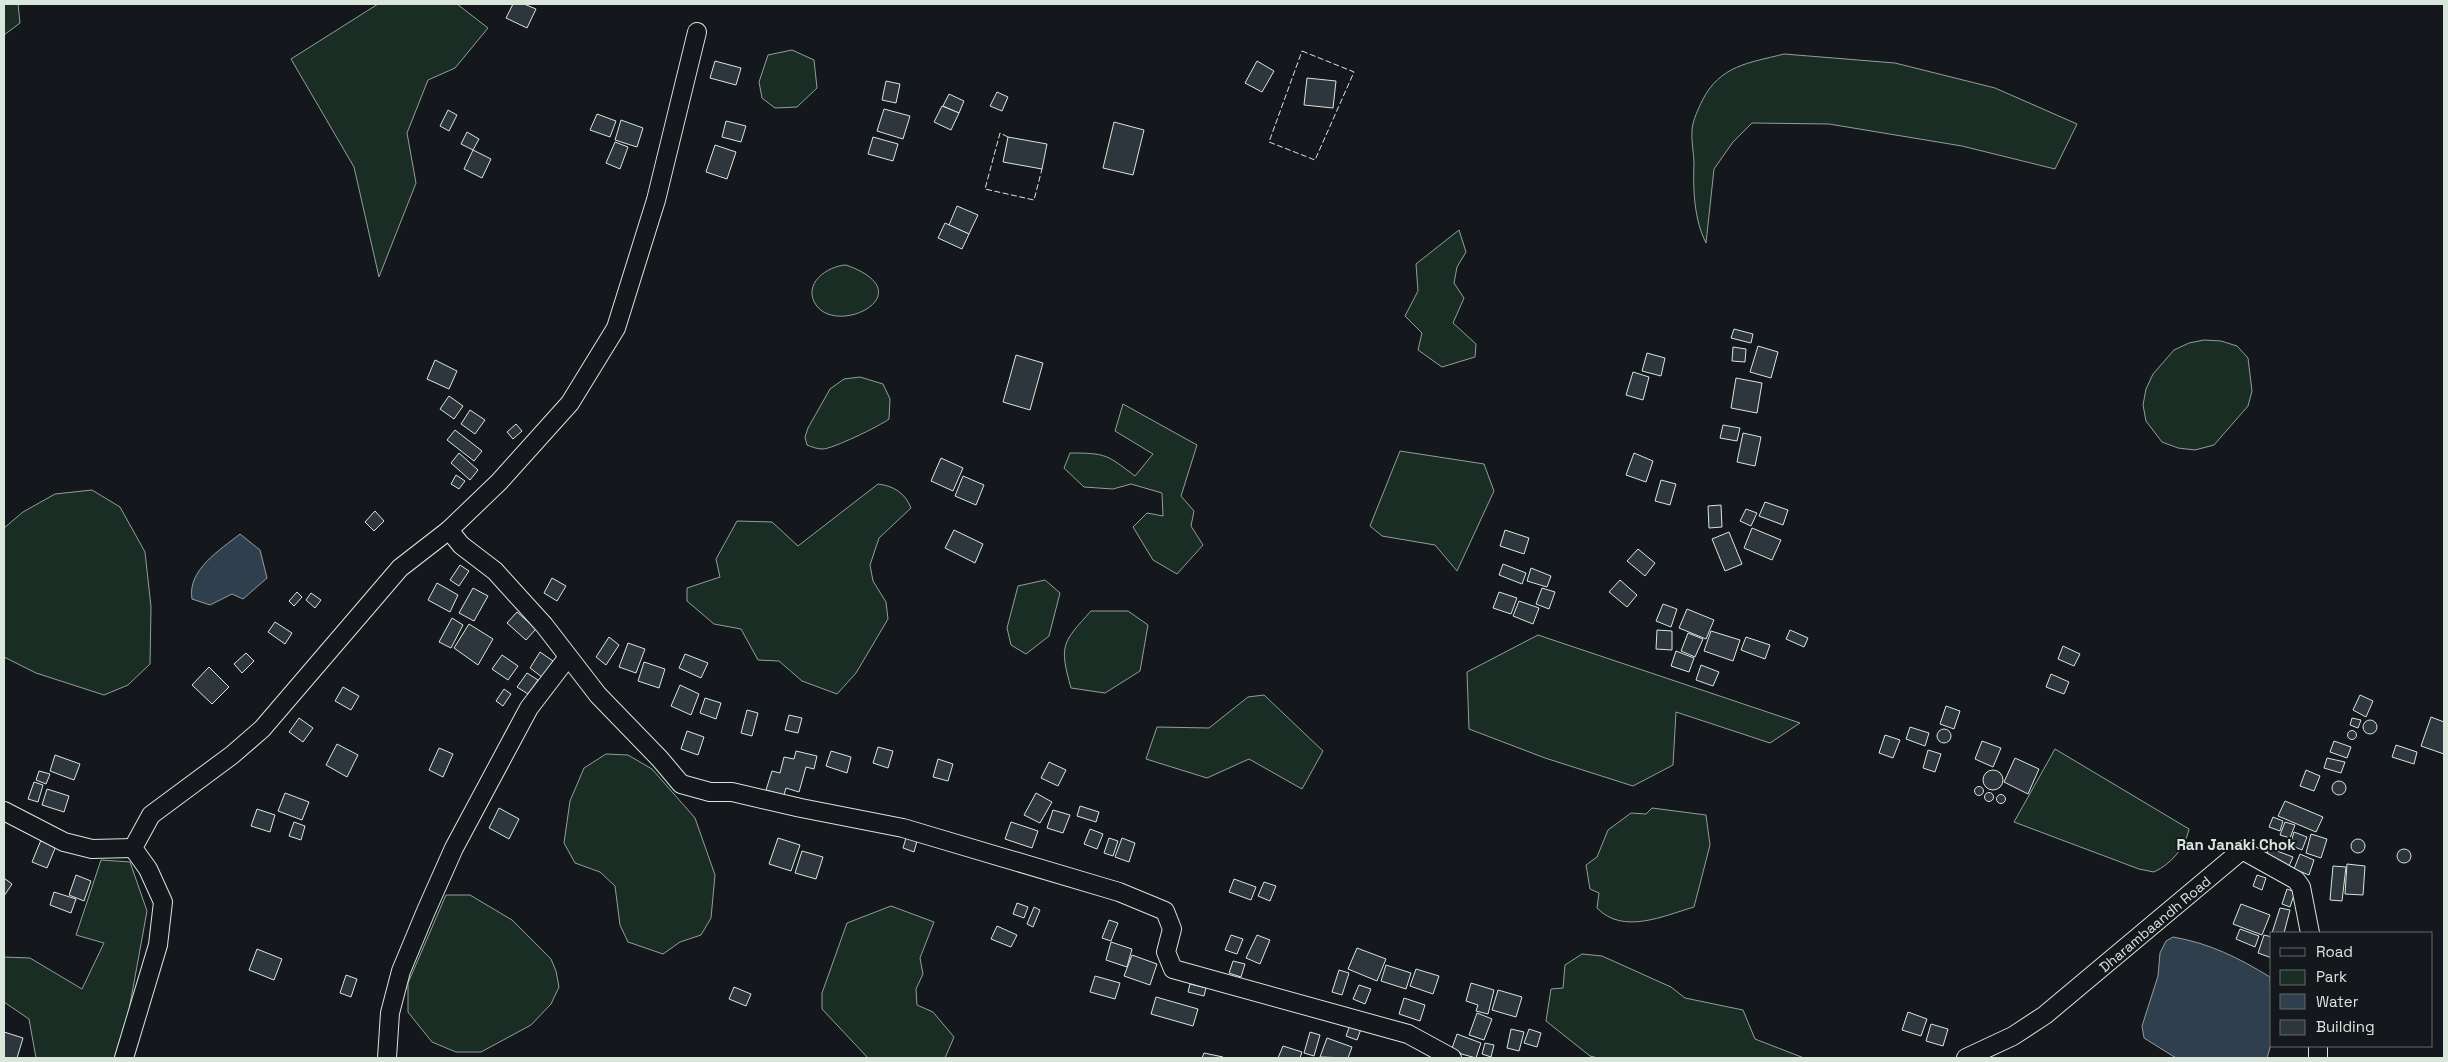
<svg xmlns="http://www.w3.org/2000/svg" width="2448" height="1062" font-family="'Space Grotesk',sans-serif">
	<rect width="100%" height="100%" fill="#14181c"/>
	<!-- green -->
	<g fill="#1a2d24" stroke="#939e99">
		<path d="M4 4H18L20 23 4 35Z"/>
		<path d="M378 4H457L488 28 455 68 428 80 407 133 416 183 379 277 354 167 291 59Z"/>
		<path d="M792 50 814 60 817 88 797 107 775 108 762 98 759 82 768 55Z"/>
		<path d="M1784 54 1895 63 1995 88 2077 124 2055 169 1962 146 1829 124 1752 123 1733 142 1714 169 1706 243C1694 219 1693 190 1694 164 1694 153 1691 141 1692 130 1693 119 1698 110 1702 101 1720 65 1749 63 1784 54Z"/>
		<path d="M1459 230 1466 252 1457 267 1454 283 1464 298 1453 323 1476 344 1475 357 1442 367 1418 350 1422 333 1405 316 1418 291 1416 264Z"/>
		<path d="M846 265C925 293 838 337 816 305 802 284 827 266 846 265Z"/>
		<path d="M2204 340 2221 341 2237 346 2248 358 2252 391 2248 406 2214 445 2195 450 2178 448 2162 442 2146 421 2143 405 2146 389 2153 374 2174 350 2189 343Z"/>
		<path d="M860 377 883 384 890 399 889 419C880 426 832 449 823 449 817 449 812 447 807 445L805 437 808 428 830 389 844 379Z"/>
		<path d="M1123 404 1197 445 1181 496 1194 511 1191 526 1203 545 1177 574 1153 560 1133 527 1147 513 1163 516 1162 493 1131 484 1113 489 1084 487 1064 468 1070 453C1107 453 1107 455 1135 476L1153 454 1115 431Z"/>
		<path d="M1400 451 1484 464 1494 491 1457 571 1435 545 1382 536 1370 526Z"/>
		<path d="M878 484C894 486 905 493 911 508L879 538 870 565 873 581 886 602 888 619 856 673 837 694 802 681 779 661 758 660 741 629 714 624 687 601V588L720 577 716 559 737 521 772 522 798 546Z"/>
		<path d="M92 490 120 507 145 552 151 607 150 664 128 685 104 695 36 673 4 657V528L23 512 55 494Z"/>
		<path d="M1045 580 1060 593 1049 636 1026 654 1011 645 1007 628 1018 586Z"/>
		<path d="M1091 611H1128L1148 625 1140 671 1105 693 1071 688C1059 645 1062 643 1091 611Z"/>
		<path d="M1538 635 1800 723 1770 743 1676 712 1673 765 1633 786 1545 758 1469 729 1467 672Z"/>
		<path d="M1264 695 1323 751 1302 789 1249 759 1207 778 1146 759 1157 727 1209 728 1248 697Z"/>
		<path d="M2055 749 2189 829C2185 848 2171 864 2154 872L2139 869 2014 822Z"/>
		<path d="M606 754 628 755 652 769 695 818 715 875 711 918 701 935 680 942 663 954 628 942 620 925 615 886 600 872 575 863 564 843 570 801 584 768Z"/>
		<path d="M1652 808 1706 815 1710 845 1694 907C1663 916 1623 935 1597 908L1599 893 1590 889 1586 865 1597 857 1608 830 1631 813 1646 814Z"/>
		<path d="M101 860 130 862 147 911 129 1010 116 1058H36L29 1019 4 1002V957L30 958 82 989 104 943 76 935Z"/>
		<path d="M446 895H470L512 920 551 959 556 971 559 987 551 1004 531 1025 481 1052H456L432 1042 408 1012V983Z"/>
		<path d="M891 906 934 922 920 958 923 974 916 989 917 1005 933 1012 954 1037 945 1058H868L822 1009V993L847 923Z"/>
		<path d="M1582 954 1602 956 1671 987 1685 998 1743 1010 1755 1039 1804 1058H1598L1590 1056 1546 1021 1551 989 1563 988 1565 965Z"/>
	</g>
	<!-- water -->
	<g fill="#2f3f4d" stroke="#939e99">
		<path d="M240 534 260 550 267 578 243 599 232 594 210 605 192 599C187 570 220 550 240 534Z"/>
		<path d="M2173 937C2209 943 2239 958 2270 977L2272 1041 2267 1058H2176L2144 1038 2142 1026 2158 976 2160 953 2166 941Z"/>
	</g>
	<!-- building -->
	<g fill="#2c363c" stroke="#d8e6dc">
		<path d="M513 4H524L536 9 527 28 506 18Z"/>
		<path d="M715 61 741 68 736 85 710 78Z"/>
		<path d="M1257 61 1274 71 1262 92 1245 83Z"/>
		<path d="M1307 78 1336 81 1333 108 1304 105Z"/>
		<path d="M886 81 900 84 896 103 882 100Z"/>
		<path d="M997 92 1008 97 1002 111 990 106Z"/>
		<path d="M949 94 964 101 959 113 943 106Z"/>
		<path d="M942 106 959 113 951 130 934 122Z"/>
		<path d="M884 109 910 116 903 139 877 131Z"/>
		<path d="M448 110 457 115 449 131 440 126Z"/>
		<path d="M597 114 616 121 610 137 590 130Z"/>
		<path d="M621 120 643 128 637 147 615 140Z"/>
		<path d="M726 121 746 126 741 142 722 137Z"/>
		<path d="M1114 122 1144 130 1133 175 1103 168Z"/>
		<path d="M467 132 479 139 473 150 461 144Z"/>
		<path d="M873 137 898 144 893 161 868 154Z"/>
		<path d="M1008 137 1047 144 1042 169 1003 162Z"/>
		<path d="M615 142 628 147 620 169 606 163Z"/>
		<path d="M715 145 736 152 727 179 706 172Z"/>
		<path d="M473 150 491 159 482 178 464 169Z"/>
		<path d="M957 206 978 215 969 234 949 225Z"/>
		<path d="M945 223 969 234 962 249 938 238Z"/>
		<path d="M1734 329 1753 334 1751 343 1731 338Z"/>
		<path d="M1758 346 1778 352 1771 378 1750 372Z"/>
		<path d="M1733 347 1746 349 1745 362 1732 361Z"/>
		<path d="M1647 353 1665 358 1661 376 1642 371Z"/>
		<path d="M1016 355 1043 363 1030 410 1003 402Z"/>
		<path d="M435 360 457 371 449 389 427 379Z"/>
		<path d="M1633 372 1649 377 1643 400 1626 395Z"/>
		<path d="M1736 378 1762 383 1757 413 1731 408Z"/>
		<path d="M449 396 463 406 454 419 440 409Z"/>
		<path d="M470 410 485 420 475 434 461 424Z"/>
		<path d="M516 424 522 431 513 439 507 432Z"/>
		<path d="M1723 425 1740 428 1737 441 1720 438Z"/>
		<path d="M455 430 482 451 474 461 447 440Z"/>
		<path d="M1743 433 1761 437 1755 466 1737 462Z"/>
		<path d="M459 453 478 470 470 480 451 463Z"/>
		<path d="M1634 453 1653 461 1646 482 1626 475Z"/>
		<path d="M941 458 963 468 953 491 931 481Z"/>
		<path d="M456 475 465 481 459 489 451 484Z"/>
		<path d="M963 476 984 485 976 505 955 496Z"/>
		<path d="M1661 480 1676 484 1670 505 1655 501Z"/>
		<path d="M1765 502 1788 510 1783 525 1759 516Z"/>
		<path d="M1721 505 1722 527 1709 528 1708 506Z"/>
		<path d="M1746 509 1757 513 1751 526 1740 521Z"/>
		<path d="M375 511 384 521 374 531 365 522Z"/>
		<path d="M1752 528 1781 540 1772 560 1744 548Z"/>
		<path d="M954 530 983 544 975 563 945 548Z"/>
		<path d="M1505 530 1529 538 1524 554 1500 546Z"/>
		<path d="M1729 532 1742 564 1725 571 1712 539Z"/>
		<path d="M1638 549 1655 563 1645 576 1627 561Z"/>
		<path d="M1503 564 1526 573 1522 584 1499 575Z"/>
		<path d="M460 565 469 571 459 586 450 580Z"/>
		<path d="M1531 568 1551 576 1547 587 1527 581Z"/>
		<path d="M552 578 566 586 557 601 544 593Z"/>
		<path d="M1620 580 1637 595 1627 607 1609 592Z"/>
		<path d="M437 583 458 595 450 612 428 600Z"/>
		<path d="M473 588 488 596 474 621 459 613Z"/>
		<path d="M1542 588 1555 592 1549 609 1536 604Z"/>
		<path d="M297 592 302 597 294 606 289 601Z"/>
		<path d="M1499 592 1517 598 1511 614 1493 608Z"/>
		<path d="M311 593 321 600 315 608 306 600Z"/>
		<path d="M1519 601 1539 608 1533 624 1513 616Z"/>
		<path d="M1663 604 1677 609 1671 627 1656 621Z"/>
		<path d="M1687 609 1714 620 1706 639 1679 628Z"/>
		<path d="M517 612 536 629 526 640 507 623Z"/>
		<path d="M452 618 463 625 451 648 439 642Z"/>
		<path d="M275 622 292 633 285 644 268 632Z"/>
		<path d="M469 624 493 639 478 665 454 648Z"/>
		<path d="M1657 630 1672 631V650L1656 649Z"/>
		<path d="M1790 630 1808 638 1804 647 1786 639Z"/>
		<path d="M1711 631 1740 640 1733 661 1704 651Z"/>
		<path d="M1688 633 1703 639 1695 657 1681 651Z"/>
		<path d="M609 637 619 645 606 665 596 657Z"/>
		<path d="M1746 637 1770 645 1765 659 1741 650Z"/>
		<path d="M628 643 645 649 636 673 619 667Z"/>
		<path d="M2063 646 2080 654 2074 666 2058 659Z"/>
		<path d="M1676 651 1694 658 1689 672 1671 666Z"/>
		<path d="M540 652 553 661 542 677 530 668Z"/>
		<path d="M246 653 254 661 242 673 234 664Z"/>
		<path d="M685 654 708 663 701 678 679 668Z"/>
		<path d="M502 655 518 666 508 680 492 669Z"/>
		<path d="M644 662 665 669 659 688 638 681Z"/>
		<path d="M1701 665 1719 672 1713 686 1696 680Z"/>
		<path d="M209 667 229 687 212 704 192 685Z"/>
		<path d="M527 673 538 680 528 694 517 687Z"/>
		<path d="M2051 674 2069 682 2064 694 2046 687Z"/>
		<path d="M680 685 699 694 691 715 671 706Z"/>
		<path d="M343 687 359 696 351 710 335 701Z"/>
		<path d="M504 689 511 694 503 706 496 701Z"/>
		<path d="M2360 695 2373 701 2366 717 2353 710Z"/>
		<path d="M705 698 721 703 716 719 700 713Z"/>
		<path d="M1946 706 1960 711 1954 729 1940 724Z"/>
		<path d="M747 710 758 713 752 736 741 733Z"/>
		<path d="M789 715 802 718 798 733 785 730Z"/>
		<path d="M2431 717 2444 722V754L2421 746Z"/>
		<path d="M299 718 313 728 303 742 289 732Z"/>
		<path d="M2352 718 2361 720 2358 728 2350 725Z"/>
		<circle cx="2370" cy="727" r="7"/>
		<path d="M1910 727 1929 733 1925 746 1906 739Z"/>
		<circle cx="1944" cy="736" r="7"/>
		<circle cx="2352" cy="735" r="4.5"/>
		<path d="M687 731 704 737 698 755 681 749Z"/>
		<path d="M1885 735 1900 740 1893 758 1879 753Z"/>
		<path d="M1982 741 2001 748 1993 767 1975 759Z"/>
		<path d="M2334 741 2351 747 2347 758 2330 752Z"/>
		<path d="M337 744 358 755 347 777 326 765Z"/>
		<path d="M2396 745 2417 752 2414 764 2392 757Z"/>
		<path d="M878 747 893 751 888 768 873 763Z"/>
		<path d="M439 748 453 754 443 777 429 770Z"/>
		<path d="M1928 750 1941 754 1935 772 1923 768Z"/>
		<path d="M796 751 817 756 814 769 806 767 799 792 786 788 784 795 766 790 772 771 780 773 784 757 794 759Z"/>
		<path d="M831 751 851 757 847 773 826 766Z"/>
		<path d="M55 755 80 764 74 780 50 771Z"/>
		<path d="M2015 758 2039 769 2028 794 2004 782Z"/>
		<path d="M2327 758 2345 762 2341 773 2324 768Z"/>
		<path d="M938 759 953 764 948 781 933 777Z"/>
		<path d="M1049 762 1066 770 1058 786 1041 778Z"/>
		<path d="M2306 770 2320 776 2314 791 2300 786Z"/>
		<circle cx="1993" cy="780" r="10"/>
		<path d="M39 771 50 774 46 784 36 780Z"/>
		<circle cx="2339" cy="788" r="7"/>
		<path d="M34 782 43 785 38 802 28 799Z"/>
		<circle cx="1979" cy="791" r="4.5"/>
		<path d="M47 789 69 796 64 812 42 805Z"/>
		<circle cx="1989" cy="797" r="4.5"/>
		<path d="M285 793 309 802 302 820 278 811Z"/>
		<path d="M1036 793 1052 802 1040 823 1024 815Z"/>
		<circle cx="2001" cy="799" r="4.5"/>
		<path d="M2285 801 2323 817 2316 832 2278 816Z"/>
		<path d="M1080 806 1099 812 1096 822 1077 816Z"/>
		<path d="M499 808 519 819 509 839 489 828Z"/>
		<path d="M257 809 275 815 270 832 251 826Z"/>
		<path d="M1053 810 1070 815 1063 833 1047 828Z"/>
		<path d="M2273 817 2283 821 2280 831 2269 827Z"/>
		<path d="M294 822 305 826 301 840 289 836Z"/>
		<path d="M1011 822 1038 831 1032 848 1005 839Z"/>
		<path d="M2285 822 2295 825 2290 838 2280 835Z"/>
		<path d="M1090 829 1103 834 1097 849 1084 844Z"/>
		<path d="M2294 832 2307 837 2302 850 2290 845Z"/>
		<path d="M2311 834 2327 839 2321 858 2306 853Z"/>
		<path d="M778 838 800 845 791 871 769 864Z"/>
		<path d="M906 838 917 841 914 852 903 848Z"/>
		<path d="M1109 838 1118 841 1113 856 1104 853Z"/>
		<path d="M1122 838 1135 843 1129 862 1115 857Z"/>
		<circle cx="2358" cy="846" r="7"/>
		<path d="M41 840 56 846 47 868 32 862Z"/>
		<path d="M2269 848 2293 857 2289 866 2266 857Z"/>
		<circle cx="2404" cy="856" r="7"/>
		<path d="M802 851 823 857 816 879 795 873Z"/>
		<path d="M2300 854 2314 860 2309 875 2294 869Z"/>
		<path d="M2347 864 2365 866 2363 895 2345 894Z"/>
		<path d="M2333 866 2346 867 2342 901 2330 900Z"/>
		<path d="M76 875 91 881 84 901 69 895Z"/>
		<path d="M2257 875 2266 878 2262 890 2253 886Z"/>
		<path d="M4 878 12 884 4 896Z"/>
		<path d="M1234 879 1256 887 1251 900 1229 892Z"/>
		<path d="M1264 882 1276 886 1270 901 1258 896Z"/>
		<path d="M2287 889 2295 892 2290 907 2282 904Z"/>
		<path d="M54 892 76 899 71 913 50 905Z"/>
		<path d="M1017 903 1028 907 1024 918 1013 914Z"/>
		<path d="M2241 904 2270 915 2262 935 2233 924Z"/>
		<path d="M1034 907 1040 910 1033 927 1027 924Z"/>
		<path d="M2280 908 2290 910 2284 933H2272Z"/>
		<path d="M1109 920 1118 923 1111 941 1102 938Z"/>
		<path d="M997 926 1017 935 1011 947 991 939Z"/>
		<path d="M2240 929 2259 936 2255 947 2236 939Z"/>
		<path d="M1231 935 1243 939 1237 954 1225 950Z"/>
		<path d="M1257 935 1270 940 1260 964 1246 958Z"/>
		<path d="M2264 935 2272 937V958L2258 953Z"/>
		<path d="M1111 942 1132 949 1127 967 1106 960Z"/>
		<path d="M1357 948 1386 959 1377 981 1348 969Z"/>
		<path d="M257 949 282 959 274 980 249 970Z"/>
		<path d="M1132 955 1157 964 1150 985 1124 976Z"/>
		<path d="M1233 961 1245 964 1241 977 1229 973Z"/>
		<path d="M1386 965 1411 973 1406 989 1381 981Z"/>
		<path d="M1416 969 1439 976 1433 994 1410 986Z"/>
		<path d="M1339 970 1349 973 1342 995 1332 992Z"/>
		<path d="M346 975 357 979 351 997 340 993Z"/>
		<path d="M1095 976 1120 983 1115 999 1090 992Z"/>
		<path d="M1471 983 1494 990 1488 1014 1476 1011 1478 1005 1466 1001Z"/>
		<path d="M1190 984 1206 988 1204 996 1188 992Z"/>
		<path d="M1359 985 1371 989 1365 1004 1353 999Z"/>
		<path d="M734 987 751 994 746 1006 729 999Z"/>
		<path d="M1498 990 1522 997 1516 1017 1492 1010Z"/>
		<path d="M1156 997 1198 1009 1193 1026 1151 1014Z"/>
		<path d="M1404 998 1425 1005 1420 1021 1399 1014Z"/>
		<path d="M1908 1012 1927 1019 1921 1036 1902 1030Z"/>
		<path d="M1477 1013 1492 1019 1484 1040 1469 1035Z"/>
		<path d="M1931 1024 1948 1029 1943 1046 1926 1041Z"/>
		<path d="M1350 1025 1361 1029 1357 1040 1346 1036Z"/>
		<path d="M1511 1029 1524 1032 1519 1051 1507 1048Z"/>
		<path d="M1529 1029 1541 1033 1537 1047 1524 1043Z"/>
		<path d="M4 1032 23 1038 17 1058H4Z"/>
		<path d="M1310 1032 1320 1035 1314 1056 1304 1053Z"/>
		<path d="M1457 1034 1481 1043 1476 1058 1451 1051Z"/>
		<path d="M1327 1038 1352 1047 1348 1058 1320 1057Z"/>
		<path d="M1485 1043 1494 1045 1491 1057 1482 1054Z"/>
		<path d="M1283 1046 1302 1052 1300 1058H1278Z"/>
		<path d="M1204 1053 1223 1057 1222 1058H1202Z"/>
	</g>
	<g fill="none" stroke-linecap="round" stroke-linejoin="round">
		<defs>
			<g id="minor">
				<path d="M449 530 461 545 495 571 544 625 598 695 660 759 681 784 710 792H732L801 808 903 828 1119 892 1165 911 1172 929 1166 952 1173 969 1408 1034 1452 1058"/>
				<path d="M4 811 64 842 92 849 133 848"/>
				<path d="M2318 1046V1058"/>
				<path d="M124 1058 158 945 163 902 148 869 133 848 151 815 232 755 262 729 400 568 449 530 499 482 570 403 616 328 656 200 697 32"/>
				<path d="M387 1058 390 1013 401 971 426 911 454 848 529 708 568 657"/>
				<path d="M1966 1058 2013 1036 2045 1015 2242 850 2296 880 2301 887 2310 933"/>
			</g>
		</defs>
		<!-- minor casing -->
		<use href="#minor" stroke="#d8e6dc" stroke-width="20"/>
		<!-- minor -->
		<use href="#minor" stroke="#14181c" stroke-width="18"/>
		<!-- fence -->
		<g stroke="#d8e6dc" stroke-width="1" stroke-dasharray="6 2.5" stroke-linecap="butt">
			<path d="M1302 51 1354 72 1315 160 1269 142Z"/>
			<path d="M1008 137 1000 133 985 189 1034 200 1042 169"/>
		</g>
	</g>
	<g text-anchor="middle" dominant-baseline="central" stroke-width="4" stroke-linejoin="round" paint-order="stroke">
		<!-- street labels -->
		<g font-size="14" fill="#d8e6dc" stroke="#14181c">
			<text transform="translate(2155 924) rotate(-40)">Dharambaandh Road</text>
		</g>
		<!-- neighbourhood labels -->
		<g font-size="15" font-weight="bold" fill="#d8e6dc" stroke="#14181c">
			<text x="2236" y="844">Ran Janaki Chok</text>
		</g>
	</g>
	<!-- border -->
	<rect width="2448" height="1062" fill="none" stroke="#d8e6dc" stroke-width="10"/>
	<!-- legend -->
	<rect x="2270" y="932" width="162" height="115" fill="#14181c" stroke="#626a69"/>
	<rect x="2280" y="948" width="25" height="8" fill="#14181c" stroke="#626a69"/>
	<text x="2316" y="957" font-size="15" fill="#d8e6dc">Road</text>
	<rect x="2280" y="970" width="25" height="15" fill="#1a2d24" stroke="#626a69"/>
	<text x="2316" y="982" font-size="15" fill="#d8e6dc">Park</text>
	<rect x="2280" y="994" width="25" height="15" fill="#2f3f4d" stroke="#626a69"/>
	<text x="2316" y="1007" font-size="15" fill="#d8e6dc">Water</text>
	<rect x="2280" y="1020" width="25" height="15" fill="#2c363c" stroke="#626a69"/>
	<text x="2316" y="1032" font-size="15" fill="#d8e6dc">Building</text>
</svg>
